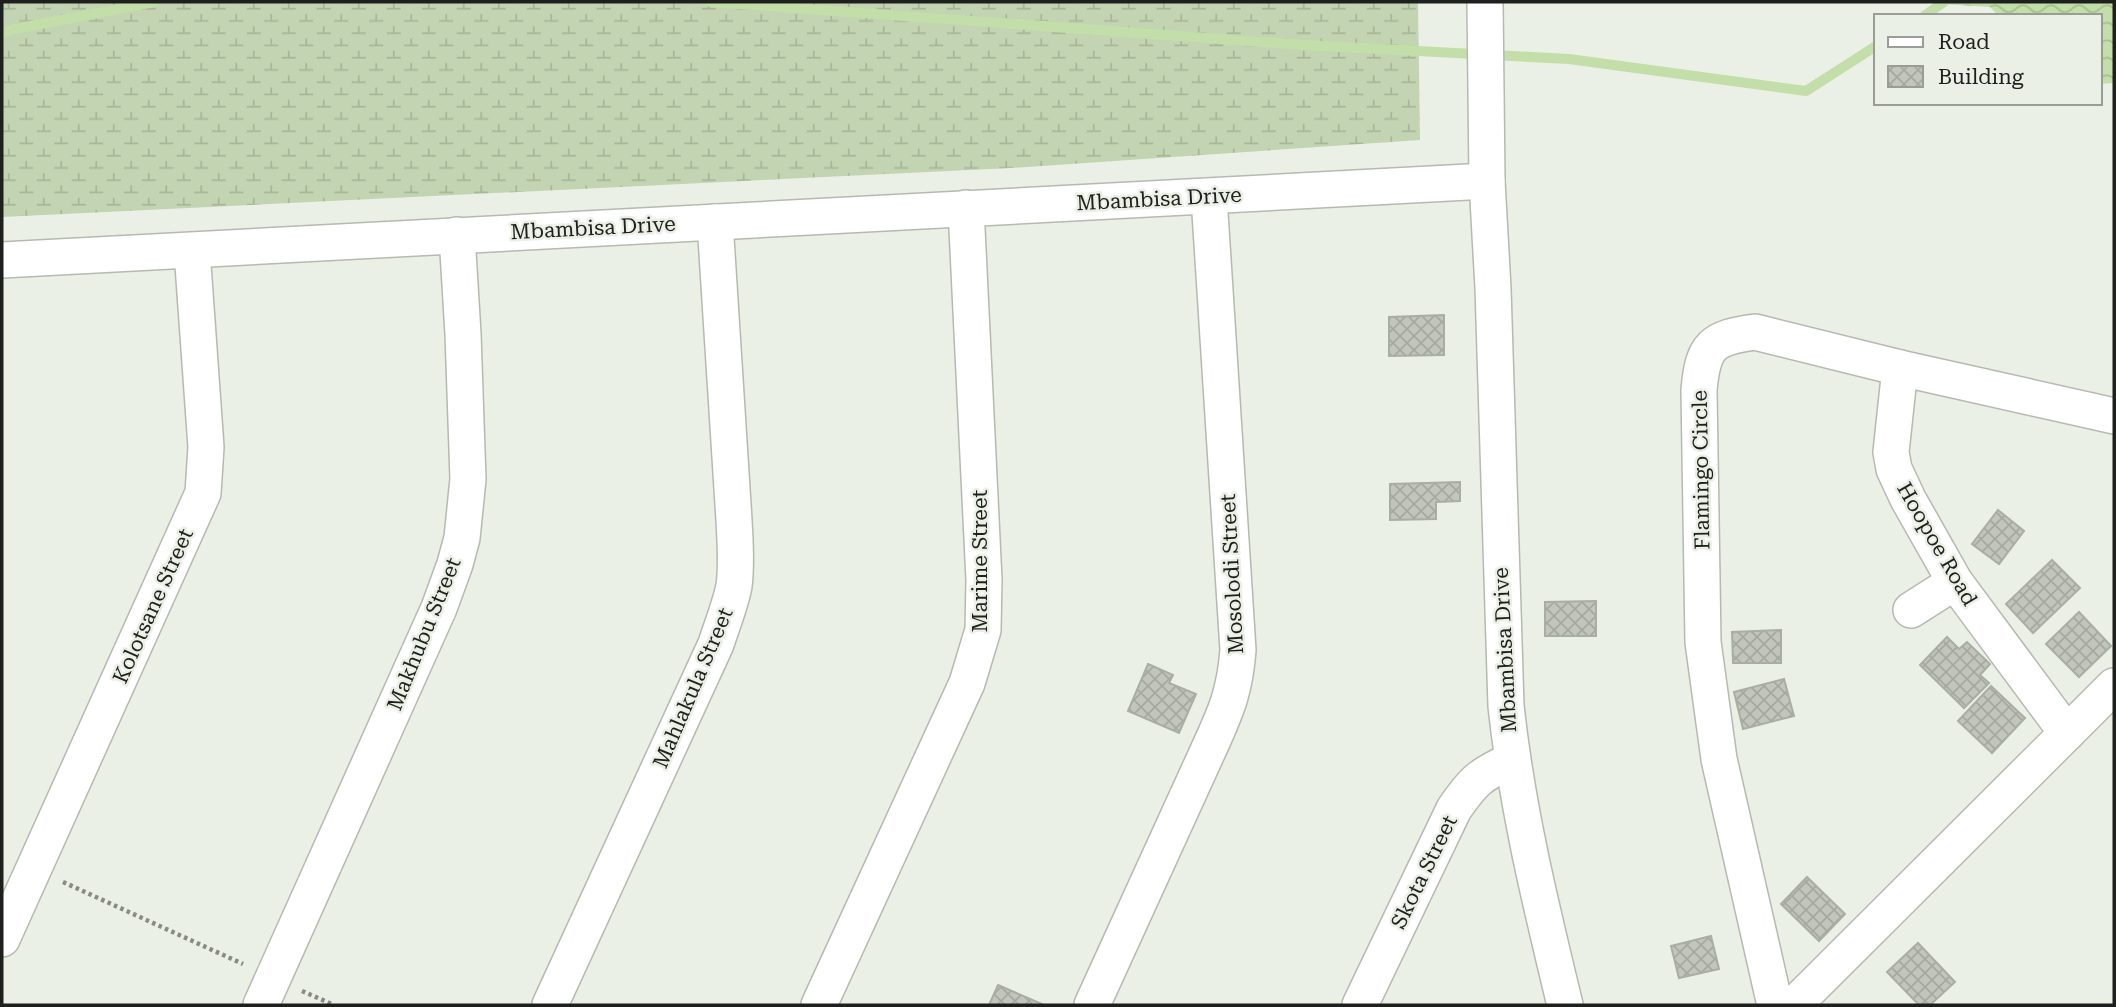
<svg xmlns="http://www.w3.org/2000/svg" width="2116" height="1007" font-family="'Roboto Serif',serif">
	<defs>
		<pattern id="wetland-marsh" width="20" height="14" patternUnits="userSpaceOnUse" patternTransform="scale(1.75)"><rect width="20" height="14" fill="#c3d4b2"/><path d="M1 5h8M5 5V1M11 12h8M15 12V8" fill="none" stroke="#a7b699"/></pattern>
		<pattern id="water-waves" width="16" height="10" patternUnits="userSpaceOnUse" patternTransform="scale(1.75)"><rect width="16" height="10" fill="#c3dea8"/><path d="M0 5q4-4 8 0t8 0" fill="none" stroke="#a7be90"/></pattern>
		<pattern id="building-cross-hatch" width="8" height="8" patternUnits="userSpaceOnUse" patternTransform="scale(1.75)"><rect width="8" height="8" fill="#c1c5bc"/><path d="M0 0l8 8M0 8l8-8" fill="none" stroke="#a5a9a1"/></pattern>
	</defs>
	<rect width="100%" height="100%" fill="#ebf0e6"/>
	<!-- wetland -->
	<path fill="url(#wetland-marsh)" d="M2 2H1418L1420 140 1011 168 2 217Z"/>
	<!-- water -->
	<path fill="url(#water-waves)" d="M1941 2H2114V83L2100 84V16H1999L1990 7 1942 4Z"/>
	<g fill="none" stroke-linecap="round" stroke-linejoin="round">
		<!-- stream -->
		<g stroke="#c3dea8" stroke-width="10">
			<path d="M711 2 1304 45 1569 59 1806 91 1876 46"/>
			<path d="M1924 16 1944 2"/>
			<path d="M2 33 10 30 154 2"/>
		</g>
	</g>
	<!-- building -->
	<g fill="url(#building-cross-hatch)" stroke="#a9aea5" stroke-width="2">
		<path d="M1444 315V355L1389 356V317Z"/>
		<path d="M1460 482V501L1436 502V519L1390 520V484Z"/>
		<path d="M1998 510 2024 531 1999 564 1972 544Z"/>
		<path d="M2052 560 2080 588 2033 633 2006 604Z"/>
		<path d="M1596 601V636H1545V602Z"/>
		<path d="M2079 612 2111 646 2079 677 2046 644Z"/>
		<path d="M1781 630V663H1733L1732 632Z"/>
		<path d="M1947 637 1959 649 1967 642 1990 664 1980 675 1989 683 1964 708 1920 665Z"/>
		<path d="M1148 664 1173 675 1169 683 1196 694 1179 733 1128 711Z"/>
		<path d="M1784 679 1794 716 1743 729 1734 692Z"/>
		<path d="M1991 686 2025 718 1992 753 1958 721Z"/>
		<path d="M1807 877 1845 914 1819 941 1781 904Z"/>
		<path d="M1711 936 1719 969 1679 978 1671 946Z"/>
		<path d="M1918 943 1955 982 1930 1005H1919L1887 972Z"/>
		<path d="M998 985 1044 1005H989Z"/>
	</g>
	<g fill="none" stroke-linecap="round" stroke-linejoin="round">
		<defs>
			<g id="minor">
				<path d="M1485 2 1487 181 1493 288 1506 706C1517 808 1541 906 1565 1005"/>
				<path d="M2 260 1487 181"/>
				<path d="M1900 368 1891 452 1894 469 1908 499 1955 582 2067 733"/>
				<path d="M1911 610 1955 582"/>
				<path d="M2 939 203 493 206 447 192 251"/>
				<path d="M261 1005 439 608 455 564 462 538 468 479 463 334 457 235"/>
				<path d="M550 1005 716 644C722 625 730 606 734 586 737 564 735 542 734 520L715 222"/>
				<path d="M819 1005 967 683 983 630 984 580 966 208"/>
				<path d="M1092 1005 1212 742C1228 707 1235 688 1238 650L1209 197"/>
				<path d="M1360 1005 1454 809C1474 780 1480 775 1512 760"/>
				<path d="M1775 1005 1719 759 1703 642 1699 390C1703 345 1712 338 1755 332L1900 368 2114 416"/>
				<path d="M1794 1005 2114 686"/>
			</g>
		</defs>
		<!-- minor casing -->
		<use href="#minor" stroke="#b5bab1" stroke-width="38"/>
		<!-- path -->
		<g stroke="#888b85" stroke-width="4.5" stroke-dasharray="3.5 3.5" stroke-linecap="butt">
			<path d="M63 882 243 964"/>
			<path d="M302 991 334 1005"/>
		</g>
		<!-- minor -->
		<use href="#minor" stroke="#fff" stroke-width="35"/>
	</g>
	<g text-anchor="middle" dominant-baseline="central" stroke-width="5" stroke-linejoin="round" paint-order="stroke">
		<!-- street labels -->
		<g font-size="21" fill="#1e201d" stroke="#ebf0e6">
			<text transform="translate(1159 199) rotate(-3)">Mbambisa Drive</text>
			<text transform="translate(593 228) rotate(-3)">Mbambisa Drive</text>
			<text transform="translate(1701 470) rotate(-91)">Flamingo Circle</text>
			<text transform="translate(1937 544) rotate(60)">Hoopoe Road</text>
			<text transform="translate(980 561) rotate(-90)">Marime Street</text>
			<text transform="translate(1232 574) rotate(-93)">Mosolodi Street</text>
			<text transform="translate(153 606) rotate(-66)">Kolotsane Street</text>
			<text transform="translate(424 634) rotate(-68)">Makhubu Street</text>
			<text transform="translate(1505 650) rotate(-93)">Mbambisa Drive</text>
			<text transform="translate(693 688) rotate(-67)">Mahlakula Street</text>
			<text transform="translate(1424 872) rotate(-64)">Skota Street</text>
		</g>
	</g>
	<!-- border -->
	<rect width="2116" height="1007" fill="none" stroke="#1e201d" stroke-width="7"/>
	<!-- legend -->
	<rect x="1874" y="14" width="228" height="91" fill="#ebf0e6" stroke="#999d96" stroke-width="2"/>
	<rect x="1888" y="37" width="35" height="10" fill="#ffffff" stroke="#999d96" stroke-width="2"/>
	<text x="1938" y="49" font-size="21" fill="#1e201d">Road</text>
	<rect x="1888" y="66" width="35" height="21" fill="url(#building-cross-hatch)" stroke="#999d96" stroke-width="2"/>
	<text x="1938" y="84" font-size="21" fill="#1e201d">Building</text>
</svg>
